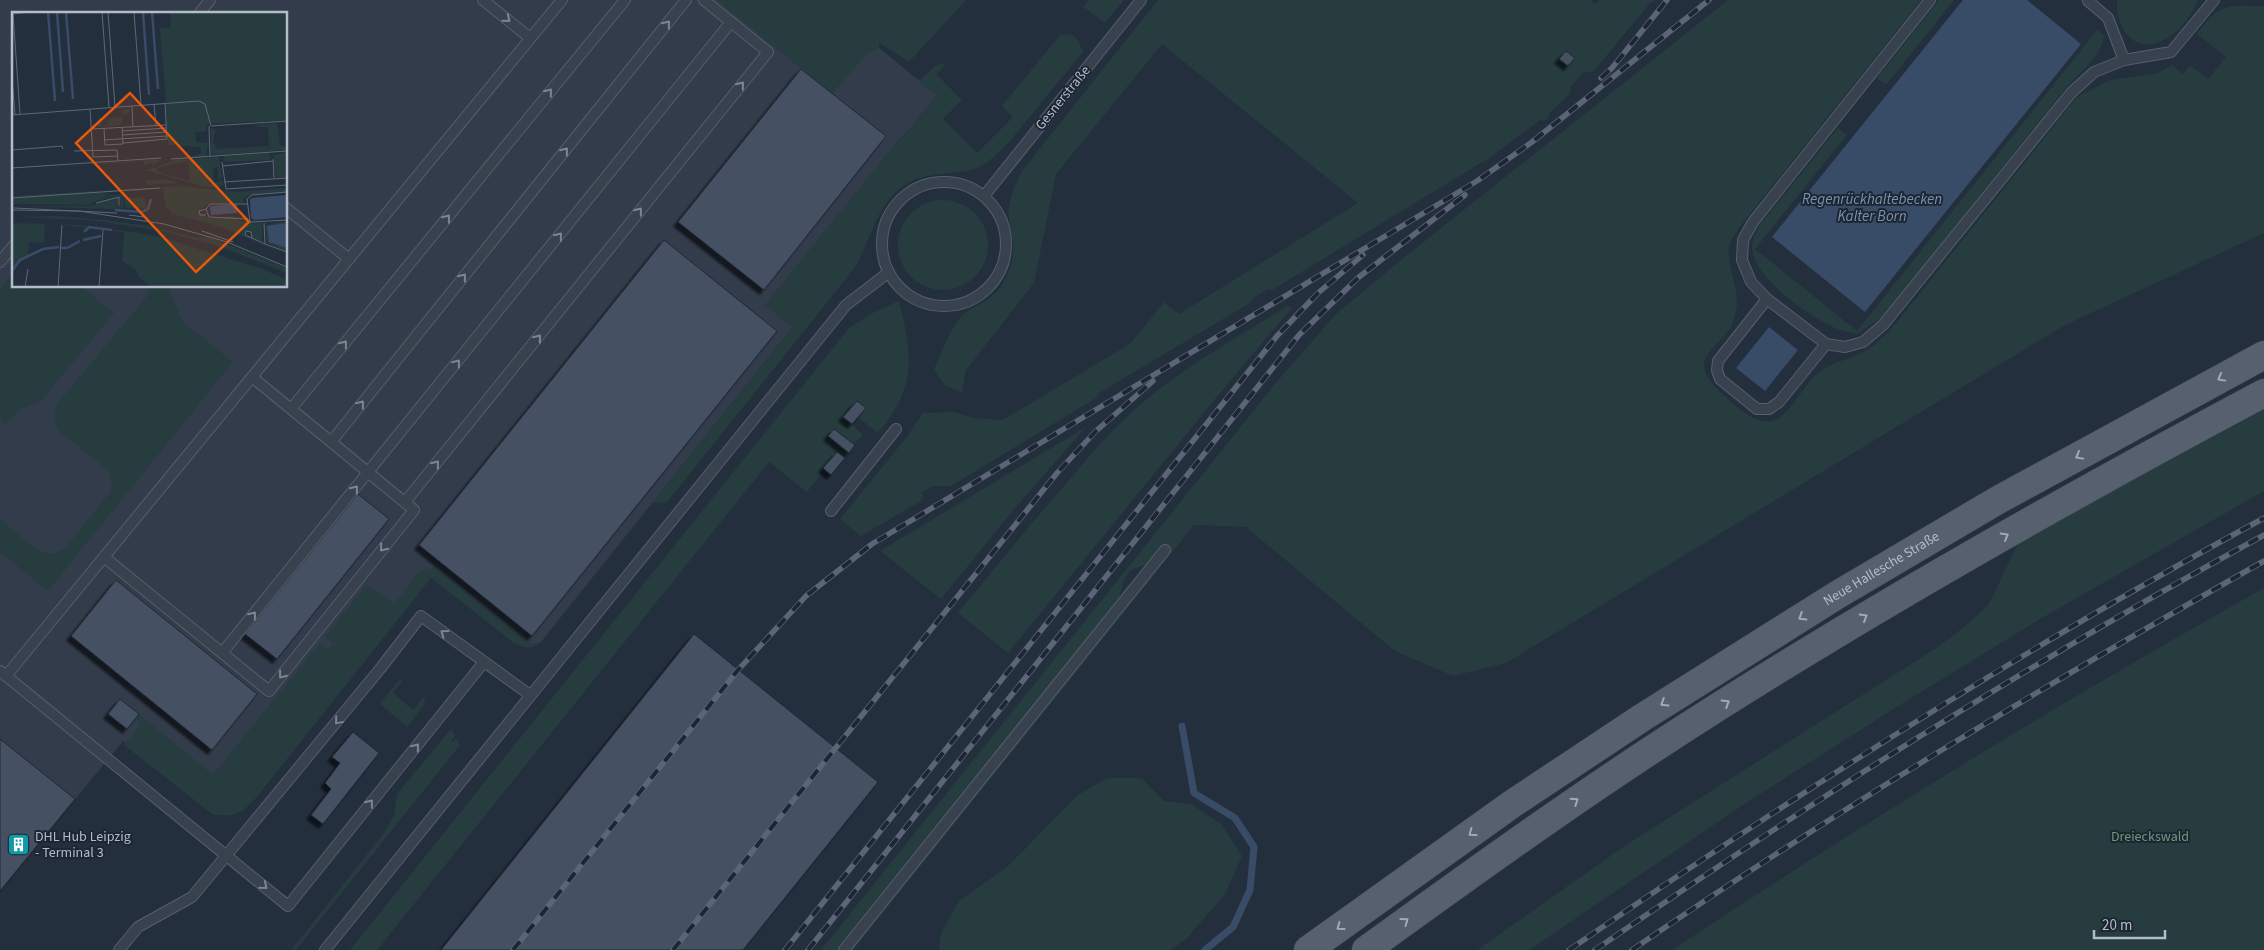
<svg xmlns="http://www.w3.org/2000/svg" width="2264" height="950" font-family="'Source Sans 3',sans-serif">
	<defs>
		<filter id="shadow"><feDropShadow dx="-4.5" dy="4.5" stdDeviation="1" flood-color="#0009"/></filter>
	</defs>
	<rect width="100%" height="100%" fill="#242f3e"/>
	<!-- airport -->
	<path fill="#323c4b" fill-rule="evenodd" d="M0 0H911L878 41 879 48 937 95 910 129 897 142 766 305 793 327 540 643 530 644 434 568 344 669 200 801 123 741 0 891ZM14 14H286V286H14Z"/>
	<!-- green -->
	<g fill="#263c3f">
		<path d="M717 0H966L909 62 878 42 879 48 866 54 832 94Z"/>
		<path d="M1089 0H1124L1105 23 1083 7Z"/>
		<path d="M1158 0H1590L1596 4 1599 0H1656L1650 3 1593 72H1584L1571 87 1570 94 1549 113V117L1544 121 1540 120 1489 158 1272 290 1268 289 1252 299 1250 303 1099 393 1096 398 951 486H934L921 493 924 496 921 498 923 500 861 536 840 519 906 438 923 413 955 412 973 418 1003 420 1131 343 1164 302 1179 314 1358 203 1162 44 1056 174 1034 283 966 370 962 393 945 385 934 370C939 357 954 320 965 313 984 300 997 299 1007 275 1018 250 1012 243 1009 219 1007 202 1015 185 1022 171Z"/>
		<path d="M1728 0H1921L1746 219C1740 227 1731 237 1729 248 1727 267 1738 285 1737 305 1736 311 1734 321 1731 327 1724 339 1707 349 1704 363 1703 376 1715 387 1723 395 1736 405 1754 425 1772 421 1789 417 1803 386 1816 375 1830 362 1851 359 1867 350 1877 344 1885 335 1893 327L2077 97 2110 80 2158 73 2172 65 2183 74 2190 65 2208 79 2226 57 2197 34C2221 2 2225 6 2264 6V233L2065 325 1506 663 1453 676 1395 651 1246 527 1194 525 853 950H849L1161 547C1157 552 1153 559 1148 563 1139 570 1133 564 1125 578 1121 585 1122 593 1118 601L837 950H821L1275 384 1335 315 1406 256Z"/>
		<path d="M1939 0H1954L1886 85 1877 78Z"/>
		<path d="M2117 0H2198C2191 18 2173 40 2153 44 2128 49 2115 20 2117 0Z"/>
		<path d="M2098 29 2104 36C2101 57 2079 73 2066 88L1884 316 1857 334C1850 332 1842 331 1835 328 1810 317 1753 277 1752 248 1752 240 1755 234 1759 226L1838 128 1847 135 1755 249 1857 331Z"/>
		<path d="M1072 34 1078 40 1083 52 1009 142C999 151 987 166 972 170 943 176 916 170 893 195 873 216 869 246 853 270L667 502 652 503 793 327 765 305 897 142 910 129 937 95 919 81 935 66 943 63 945 66 936 74 962 100 943 119 977 153 1013 117 1002 106 1060 35Z"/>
		<circle cx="943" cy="245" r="45"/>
		<path d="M14 272V286H81L114 313 41 401 23 408 5 424 0 419V289Z"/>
		<path d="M150 286H172L169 291 183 322 233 362 48 591 0 552V519C10 527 37 553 49 554 55 554 60 551 65 549L110 492 112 485 109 471 59 431C53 421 53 414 57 404L147 296Z"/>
		<path d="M899 301C913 357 917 386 878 433L858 417 866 408 857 401 844 417 863 435 854 444 834 429 828 437 849 453 845 458 837 452 807 492 769 462 377 950H350L849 328 876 311Z"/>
		<path d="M1288 306 1291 309 1220 393 1008 653 958 613C993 570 1028 527 1065 485 1086 460 1107 434 1132 412 1179 370 1235 338 1288 306Z"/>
		<path d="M2264 410V491L2040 619 1895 708 1746 803 1529 950H1477L1626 845 1938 647 1969 623 1989 604 2019 541Z"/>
		<path d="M1086 427 1014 509 941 599 880 551Z"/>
		<path d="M434 568 530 644 540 643C530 650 525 648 514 643L431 578 260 793C245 811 236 819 212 814L124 745 141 724 136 718 139 714 213 775 320 643 329 650 333 644 325 637 367 584 394 604 421 570Z"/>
		<path d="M2264 588V950H1672C1865 822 2062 701 2264 588Z"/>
		<path d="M404 679 393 693 413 710 424 697 425 704 407 727 380 704 398 681Z"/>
		<path d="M451 729 455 736 451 742 452 743 456 738 460 745 296 950H291L384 833 394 815 397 794Z"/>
		<path d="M1107 778H1142L1164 801 1191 804 1221 824 1242 856 1225 894 1187 938 1171 950H939L941 933 959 901 1008 866 1078 795Z"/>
	</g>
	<!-- water -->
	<g fill="#394c67">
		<path d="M1963 0H2027L2081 44 1865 312 1772 237Z"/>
		<path d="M1769 327 1798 350 1765 391 1736 368Z"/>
	</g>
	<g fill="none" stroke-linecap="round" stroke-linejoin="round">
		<!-- stream -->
		<path stroke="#394c67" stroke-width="7" d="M1182 726 1194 793 1235 818 1254 847 1250 890 1233 927 1205 950"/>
	</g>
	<!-- building -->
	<g fill="#455162" stroke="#1f2835" filter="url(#shadow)">
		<path d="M1566 51 1575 58 1568 66 1559 59Z"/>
		<path d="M801 69 886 136 764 290 678 222Z"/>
		<path d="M664 240 777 331 532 636 419 545Z"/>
		<path d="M857 401 866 408 852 424 843 417Z"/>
		<path d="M834 429 855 445 849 453 828 436Z"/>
		<path d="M837 452 845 458 831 475 823 468Z"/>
		<path d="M358 494 389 519 277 659 245 634Z"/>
		<path d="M116 580 257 694 212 750 71 636Z"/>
		<path d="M694 634 878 782 743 950H441Z"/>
		<path d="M120 699 139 714 127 729 108 714Z"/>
		<path d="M353 732 379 753 323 824 311 815 331 789 325 783 340 763 332 757Z"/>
		<path d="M0 739 75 799 0 891Z"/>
	</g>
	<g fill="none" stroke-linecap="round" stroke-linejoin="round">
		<defs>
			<g id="lane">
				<path d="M483 0 530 38"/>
				<path d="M1930 0 1753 222 1743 240 1742 260 1751 282 1767 299 1826 344 1845 347 1863 342 1883 325 2071 93 2094 72 2124 60 2171 52 2214 0"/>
				<path d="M2089 0 2088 1 2108 18 2124 60"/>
				<path d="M199 14 210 0"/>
				<circle cx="944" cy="244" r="62"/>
				<path d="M984 196 1141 0"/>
				<path d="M286 208 349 259"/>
				<path d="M0 262 14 245"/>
				<path d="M1767 299 1718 361 1717 370 1720 379 1757 409H1769L1779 402 1826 344"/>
				<path d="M291 409 625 0"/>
				<path d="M331 442 686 0"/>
				<path d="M405 502 768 52 704 0"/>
				<path d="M831 511 896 429"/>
				<path d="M104 557 269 691 414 510 252 377"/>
				<path d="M222 653 731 22"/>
				<path d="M0 671 288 906 484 662"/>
				<path d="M6 676 562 0"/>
				<path d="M119 950 138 927 192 897 380 669 421 616 530 695"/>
				<path d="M325 950 846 305 889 272"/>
				<path d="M844 950 1165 550"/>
			</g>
			<g id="primary">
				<path id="s1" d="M1308 950 1512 804 1643 717 1837 595 1998 500 2264 355"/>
				<path d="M1366 950C1464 879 1561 809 1662 743 1857 616 2059 502 2264 393"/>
			</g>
		</defs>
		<!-- lane casing -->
		<use href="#lane" stroke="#565f6c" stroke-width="12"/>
		<!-- primary casing -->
		<use href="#primary" stroke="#414a57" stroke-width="29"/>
		<!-- lane -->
		<use href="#lane" stroke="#38414e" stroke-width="10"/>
		<!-- primary -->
		<use href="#primary" stroke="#56606e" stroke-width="28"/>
		<defs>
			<g id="rail">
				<path d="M1601 78 1612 68 1667 0"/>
				<path d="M513 950 738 670 806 596 872 544 1477 181 1532 142 1709 0"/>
				<path d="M673 950 1057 473 1096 431 1153 381"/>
				<path d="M785 950 1277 336 1318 293 1363 255"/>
				<path d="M808 950 1299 335 1359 277 1465 195"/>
				<path d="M1569 950C1793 796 2025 647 2264 518"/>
				<path d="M1595 950C1811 801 2034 660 2264 535"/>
				<path d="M1632 950C1836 810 2049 683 2264 561"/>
			</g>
		</defs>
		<!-- rail casing -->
		<use href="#rail" stroke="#5a6575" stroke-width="5.5"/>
		<!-- rail -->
		<use href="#rail" stroke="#1d2633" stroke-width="4" stroke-dasharray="11" stroke-linecap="butt"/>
	</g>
	<!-- one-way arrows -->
	<defs><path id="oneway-chevron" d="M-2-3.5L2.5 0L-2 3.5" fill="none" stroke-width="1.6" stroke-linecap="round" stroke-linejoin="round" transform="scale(1.25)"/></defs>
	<g stroke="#7c8592">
		<use href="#oneway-chevron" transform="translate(507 19) rotate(39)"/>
		<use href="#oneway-chevron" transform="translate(667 24) rotate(-51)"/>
		<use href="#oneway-chevron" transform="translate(741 85) rotate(-51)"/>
		<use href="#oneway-chevron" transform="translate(549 92) rotate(-51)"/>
		<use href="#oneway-chevron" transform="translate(565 151) rotate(-51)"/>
		<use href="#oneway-chevron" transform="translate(639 211) rotate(-51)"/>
		<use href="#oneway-chevron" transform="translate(447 218) rotate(-51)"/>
		<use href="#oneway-chevron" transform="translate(559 236) rotate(-51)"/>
		<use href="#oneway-chevron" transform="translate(463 277) rotate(-51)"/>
		<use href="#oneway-chevron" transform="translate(538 338) rotate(-51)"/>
		<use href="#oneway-chevron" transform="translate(344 344) rotate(-51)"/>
		<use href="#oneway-chevron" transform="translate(457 363) rotate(-51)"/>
		<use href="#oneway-chevron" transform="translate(361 404) rotate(-51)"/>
		<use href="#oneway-chevron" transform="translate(436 464) rotate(-51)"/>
		<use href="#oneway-chevron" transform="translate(355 489) rotate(-51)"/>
		<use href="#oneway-chevron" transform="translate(383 548) rotate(129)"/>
		<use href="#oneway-chevron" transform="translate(253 615) rotate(-51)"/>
		<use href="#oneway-chevron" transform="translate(444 633) rotate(-144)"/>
		<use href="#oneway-chevron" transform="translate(282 675) rotate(129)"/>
		<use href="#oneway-chevron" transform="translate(338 721) rotate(130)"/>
		<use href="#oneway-chevron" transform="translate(416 747) rotate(-51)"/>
		<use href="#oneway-chevron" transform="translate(370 803) rotate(-51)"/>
		<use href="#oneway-chevron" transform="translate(264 886) rotate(39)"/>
	</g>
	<g stroke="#a1aab7">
		<use href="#oneway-chevron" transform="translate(2221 378) rotate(151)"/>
		<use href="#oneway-chevron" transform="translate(2079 456) rotate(151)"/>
		<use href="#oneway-chevron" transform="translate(2005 536) rotate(-30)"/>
		<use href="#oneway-chevron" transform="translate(1802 617) rotate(148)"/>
		<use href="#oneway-chevron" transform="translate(1864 617) rotate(-30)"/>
		<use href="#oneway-chevron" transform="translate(1664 703) rotate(148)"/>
		<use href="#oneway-chevron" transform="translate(1726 703) rotate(-32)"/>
		<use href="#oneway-chevron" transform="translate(1575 801) rotate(-34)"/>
		<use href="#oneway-chevron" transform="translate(1472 833) rotate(144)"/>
		<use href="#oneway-chevron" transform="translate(1405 921) rotate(-36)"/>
		<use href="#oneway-chevron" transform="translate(1340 927) rotate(144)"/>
	</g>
	<!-- icons -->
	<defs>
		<symbol id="building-square" viewBox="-11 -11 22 22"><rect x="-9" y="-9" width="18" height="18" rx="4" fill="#0f9aa8" stroke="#1d2633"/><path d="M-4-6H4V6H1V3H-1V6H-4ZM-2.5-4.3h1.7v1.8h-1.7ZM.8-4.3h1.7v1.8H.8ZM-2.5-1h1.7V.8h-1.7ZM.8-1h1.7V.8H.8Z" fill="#fff"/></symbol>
	</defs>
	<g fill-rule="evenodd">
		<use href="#building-square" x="6" y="832" width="25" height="25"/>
	</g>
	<g text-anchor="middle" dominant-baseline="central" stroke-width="4" stroke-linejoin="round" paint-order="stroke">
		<!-- street labels -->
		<g font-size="14" fill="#b4bcc9" stroke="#1d2633">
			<text transform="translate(1063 98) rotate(-51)">Gesnerstraße</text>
			<text stroke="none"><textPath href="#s1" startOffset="689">Neue Hallesche Straße</textPath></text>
		</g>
		<!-- poi labels -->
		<g font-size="14" fill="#b4bcc9" stroke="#1d2633" text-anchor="start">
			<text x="35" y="837">DHL Hub Leipzig<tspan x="35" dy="16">- Terminal 3</tspan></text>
		</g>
		<!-- park labels -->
		<g font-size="14" fill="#6b9a76" stroke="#1d2633">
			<text x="2150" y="837">Dreieckswald</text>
		</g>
		<!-- water labels -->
		<g font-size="15" font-style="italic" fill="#7c92b1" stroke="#1d2633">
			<text x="1872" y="199">Regenrückhaltebecken<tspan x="1872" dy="17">Kalter Born</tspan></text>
		</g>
	</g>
	<!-- overview -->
	<g transform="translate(12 12)">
		<rect width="275" height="275" fill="#242f3e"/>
		<path d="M158 0H275V108L195 112 194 119 183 121 184 130 196 131 194 144 175 145 189 142 188 135 156 133 154 92 161 90H154L148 16 159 15ZM119 96 116 102 111 103 109 113 87 115 86 98 90 114 96 113 97 106 109 105 110 98ZM265 111 268 134H275V138L202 143 199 141V116L204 118 201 131 206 136 202 137 257 134 256 115H245V113ZM275 140V165H264L261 143ZM257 141 258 148 211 150 212 144ZM207 145 210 166 206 167V155L201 156 202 171 210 168 211 173 206 175H193L133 158 143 155 147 160 178 169 176 149 146 156V154L163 148ZM144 147 148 148 141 154 140 151 132 153V149L0 159ZM154 167 168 171 134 173V168ZM170 174 227 180 275 176V180L238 183 231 187V191L196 192 186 199 197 206 222 204 230 211 232 208 250 211V230L241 226 237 218 232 223 275 243 209 215 160 202 154 195 151 177 87 181 97 182 77 193 0 192V186H15L0 184ZM112 182V186L132 185 135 197 114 196 112 187 111 196 102 197 0 194H79L103 185H107L105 195H109L107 184 98 185 83 190 98 183ZM43 204 91 208 137 214 186 226 194 224 275 256V261L209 235 150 219 78 208 2 205ZM275 209V240L255 231 253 213ZM0 211 67 213 120 220 152 226 250 257 275 268V275H139L127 265 124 258 110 249 112 220 51 213 33 212 32 231 17 230 16 242 0 258Z" fill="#263c3f"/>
		<path d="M275 183V205L242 208 239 205 238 188 240 186ZM225 192V201L199 203 198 194ZM275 211V236L257 230 255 214Z" fill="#394c67"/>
		<path fill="none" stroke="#394c67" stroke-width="2.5" d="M36 0 43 89M45 0 51 80M54 0 61 87M131 0 137 83M140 0 146 77M103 198 130 200 136 197 139 187M72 220 77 215 100 218M71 228 89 224M49 236H55L68 229M0 259 8 248 31 237 47 235"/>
		<path fill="none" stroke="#5e6776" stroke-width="1" d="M90 0 97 95M96 0 103 95M122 0 129 93M1 1 8 102M0 2 19 0M0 67 3 102M142 92 144 113M120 94 121 115M78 97 81 145 106 144M0 103 187 89 193 92 199 114 275 109M197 114 198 144M92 116 93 133 111 132 110 115M80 117 154 113M110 119 155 116M110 123 155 120M92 128 155 124M111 131 155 127 153 91M0 138 50 134 51 137M62 139 105 138 106 148M159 147 275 139M261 147 262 166M210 150 214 177 275 173M210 154 261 149M0 156 149 146M212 170 275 166M275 180 240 183 235 187 238 210 275 208M0 186 148 176M84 191 107 185V194M235 192H198L194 197 197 205 236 207M2 196 105 201M194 197 187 199 188 203H194M0 198 67 199 152 212 215 230 275 255M117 203 132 205M252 211 253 232M190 219 221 230M240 226 239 220 234 219 233 223 240 226 253 232 275 240M13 275 16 257M46 275 50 213M87 275 91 218"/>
		<path fill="#e8590c" fill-opacity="0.15" stroke="#e8590c" stroke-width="2.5" d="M118 81 237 210 184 260 64 131Z"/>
		<rect width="275" height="275" fill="none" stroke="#b4bcc9" stroke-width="2.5"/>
	</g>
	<!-- scale -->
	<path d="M2094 930v8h71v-8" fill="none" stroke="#b4bcc9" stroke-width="2.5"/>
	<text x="2102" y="930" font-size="15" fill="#b4bcc9" stroke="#1d2633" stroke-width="4" paint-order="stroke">20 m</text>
</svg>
